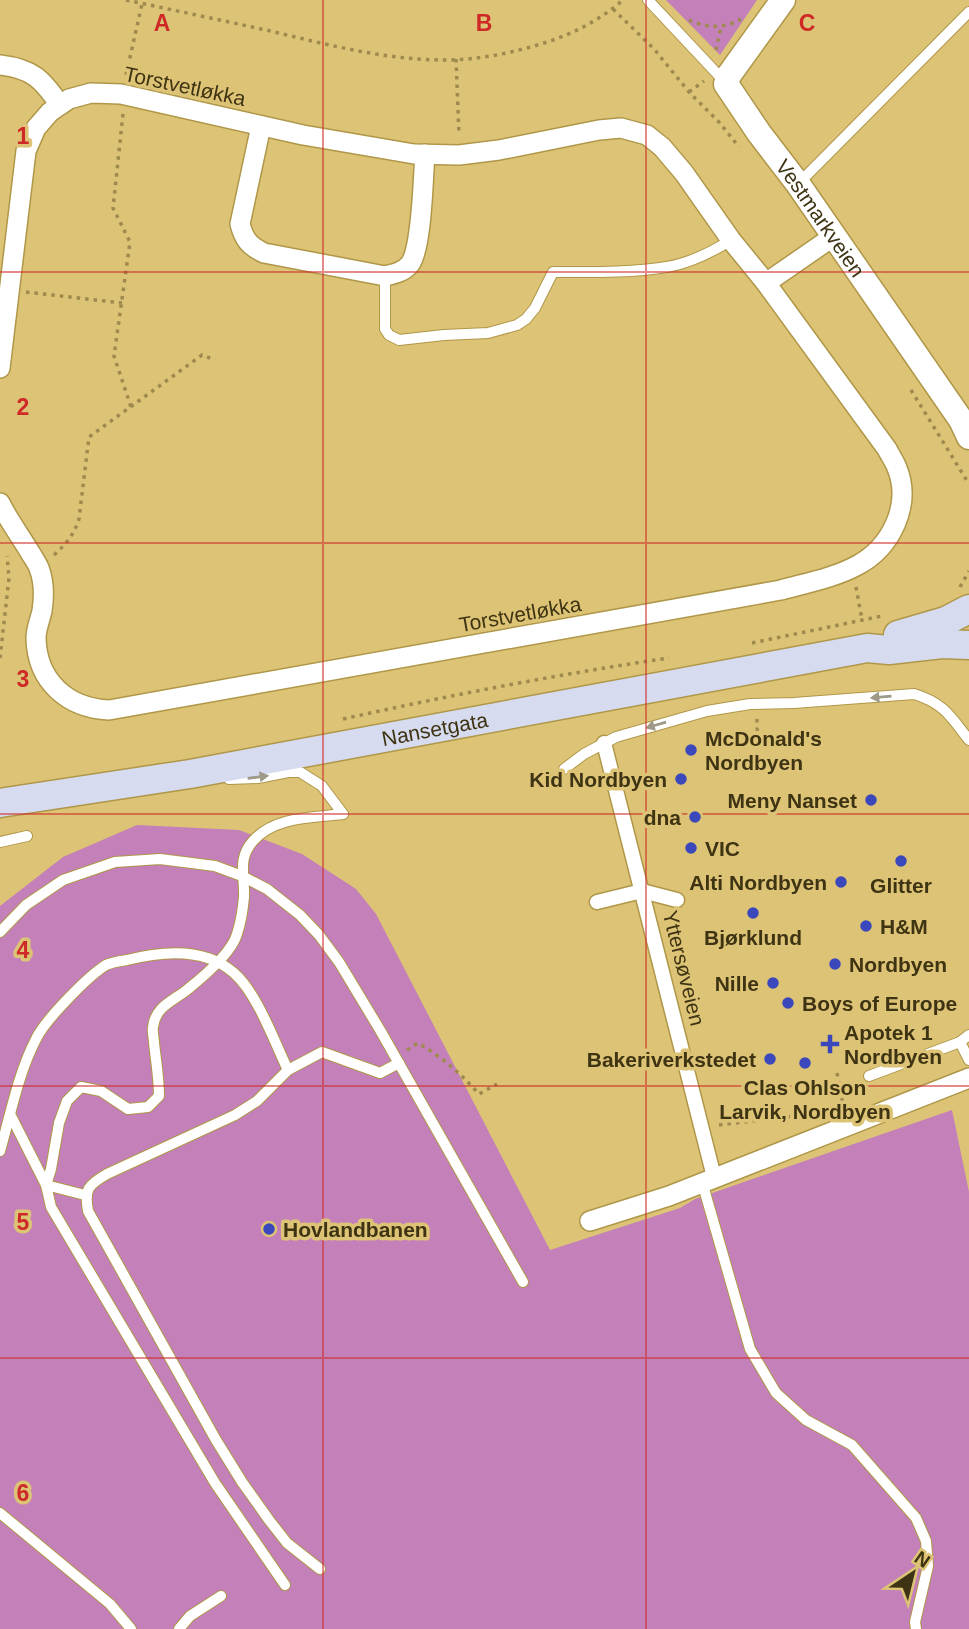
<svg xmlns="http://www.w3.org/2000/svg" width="969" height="1629" font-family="Helvetica,sans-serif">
	<rect width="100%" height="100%" fill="#ddc375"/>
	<!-- green -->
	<g fill="#c380b9">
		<path d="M666 0H757L720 55Z"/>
		<path d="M137 825 239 830 302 854 356 889 376 914 550 1250 680 1208 695 1199 952 1110 969 1192V1629H0V906L63 857Z"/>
	</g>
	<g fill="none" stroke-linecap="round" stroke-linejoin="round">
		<defs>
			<g id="service">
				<path d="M648 0 724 81"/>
				<path d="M799 183 969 12"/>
				<path d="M385 276V329L389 335 399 340 444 335 488 333 517 325 526 319 535 308 553 272C590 272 631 273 667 267 690 263 712 252 731 240"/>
				<path d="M564 769 584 754 616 737 707 711 750 704 794 703 914 694C944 703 951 717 969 740"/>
				<path d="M229 779 258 778 288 772H300L322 786 343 814"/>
				<path d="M0 842 27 836"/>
				<path d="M0 932 26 905 63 880 115 862 160 859 215 866 242 876 267 889 300 915 319 935 339 962 380 1030 523 1282"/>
				<path d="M969 1035 960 1042 969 1060"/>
				<path d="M869 1076 960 1042"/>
				<path d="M11 1116 46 1185 85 1195"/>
				<path d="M0 1151C11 1113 18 1074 36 1039 45 1020 88 976 106 965 112 962 120 961 127 960 162 951 205 947 234 973 257 993 274 1041 288 1070"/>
				<path d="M702 1182 750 1349 776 1393 806 1420 852 1445 916 1518 926 1541 928 1566 915 1622 916 1629"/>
				<path d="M0 1513 110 1604 131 1629"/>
				<path d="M320 1569 287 1543 269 1520 242 1482 216 1440 88 1211C84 1189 88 1185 107 1174L235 1115 257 1101 288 1070 322 1052 380 1073 399 1063"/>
				<path d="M285 1585 215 1483 51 1207 46 1185 51 1169 59 1123 67 1101 81 1087 101 1091 128 1109 148 1107 159 1096C159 1078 156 1061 154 1043 154 1038 152 1031 153 1027 155 1006 175 1000 188 989 203 977 232 952 237 934 241 922 243 908 244 897 245 875 237 859 253 841 275 816 313 818 343 814"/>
				<path d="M179 1629 190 1616 221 1596"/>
			</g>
			<g id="pedestrian">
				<path d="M604 743 714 1177"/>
				<path d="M597 902 642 891 677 900"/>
			</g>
			<g id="minor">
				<path d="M0 65C33 69 42 79 60 105"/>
				<path d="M261 126 240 224C244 239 249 246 264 253L385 276C394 274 404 272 410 264 422 248 423 178 425 154"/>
				<path d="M766 283 834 236"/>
				<path d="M0 368 26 151 36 128 50 112 69 99 91 93 121 94 303 135 414 154 459 155 499 150 599 130 621 128 647 135 662 147 684 173 731 240 766 283 887 449C890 455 895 462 897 468 912 505 891 547 858 565 834 578 806 583 781 590L109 710C67 708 37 681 36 638 36 629 40 620 42 611 44 598 44 581 39 568 37 563 34 559 31 554 21 537 9 521 0 503"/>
				<path d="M590 1221 669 1196 969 1078"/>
			</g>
			<g id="tertiary">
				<path id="s1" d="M783 0 729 75 726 84 759 133 798 184 961 420 969 437"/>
			</g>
			<g id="secondary">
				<path d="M898 635 946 621 969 609"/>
				<path id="s2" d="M0 803 190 774 867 648 889 650 942 644 969 645"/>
			</g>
		</defs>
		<!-- service casing -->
		<use href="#service" stroke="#af9749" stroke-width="12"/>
		<!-- pedestrian casing -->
		<use href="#pedestrian" stroke="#af9749" stroke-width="17"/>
		<!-- minor casing -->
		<use href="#minor" stroke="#af9749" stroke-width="22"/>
		<!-- tertiary casing -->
		<use href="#tertiary" stroke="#af9749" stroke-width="27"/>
		<!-- secondary casing -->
		<use href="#secondary" stroke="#af9749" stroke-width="31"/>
		<!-- path -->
		<g stroke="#9e8a4e" stroke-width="3.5" stroke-dasharray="3.5 5" stroke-linecap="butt">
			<path d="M126 0C173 10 220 20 266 30 325 44 384 60 445 60 478 60 512 53 544 43 573 34 600 20 623 0"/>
			<path d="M613 9 654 49 689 92 719 122 739 147"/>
			<path d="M689 20C706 28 724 29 741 19"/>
			<path d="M716 50 721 27"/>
			<path d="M456 59 459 135"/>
			<path d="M126 75 142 4"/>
			<path d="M689 92 704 81"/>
			<path d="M123 114 113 208 130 242 114 356 131 407"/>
			<path d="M26 292 122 303"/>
			<path d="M911 390 969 484"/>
			<path d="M54 555C66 544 74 535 79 519L89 437 202 355 215 360"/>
			<path d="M856 587 862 620"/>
			<path d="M960 587 969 571"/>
			<path d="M752 643 882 616"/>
			<path d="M0 658 9 578 7 556"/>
			<path d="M343 719C451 695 560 674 669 658"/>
			<path d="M757 719V728L760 743"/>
			<path d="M407 1050 418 1043C442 1057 461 1074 479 1094L497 1084"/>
			<path d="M837 1073 843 1105"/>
			<path d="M719 1125 794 1116 839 1106"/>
		</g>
		<!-- service -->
		<use href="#service" stroke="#fff" stroke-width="10"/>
		<!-- pedestrian -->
		<use href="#pedestrian" stroke="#fff" stroke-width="14"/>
		<!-- minor -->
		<use href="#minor" stroke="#fff" stroke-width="19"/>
		<!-- tertiary -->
		<use href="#tertiary" stroke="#fff" stroke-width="24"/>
		<!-- secondary -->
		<use href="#secondary" stroke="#d6dbef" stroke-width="28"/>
	</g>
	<!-- one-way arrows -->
	<defs><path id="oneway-solid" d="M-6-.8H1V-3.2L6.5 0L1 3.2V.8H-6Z" transform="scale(1.75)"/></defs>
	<g fill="#9e9a89">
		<use href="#oneway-solid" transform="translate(881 697) rotate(175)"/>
		<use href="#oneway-solid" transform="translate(656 725) rotate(164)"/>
		<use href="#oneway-solid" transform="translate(258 777) rotate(-8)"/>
	</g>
	<!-- grid -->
	<path fill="none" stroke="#ce2927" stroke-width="2" stroke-opacity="0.55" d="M323 0V1629M646 0V1629M0 272H969M0 543H969M0 814H969M0 1086H969M0 1358H969"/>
	<!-- markers -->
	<g fill="#3b48bb" stroke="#ddc375" stroke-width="2.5">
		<circle cx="691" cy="750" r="7"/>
		<circle cx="681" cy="779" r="7"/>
		<circle cx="871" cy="800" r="7"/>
		<circle cx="695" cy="817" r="7"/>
		<circle cx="691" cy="848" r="7"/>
		<circle cx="901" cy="861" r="7"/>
		<circle cx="841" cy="882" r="7"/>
		<circle cx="753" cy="913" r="7"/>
		<circle cx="866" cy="926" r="7"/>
		<circle cx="835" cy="964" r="7"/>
		<circle cx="773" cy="983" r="7"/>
		<circle cx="788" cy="1003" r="7"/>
		<path d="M826.5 1033.5h7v7h7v7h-7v7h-7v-7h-7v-7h7z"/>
		<circle cx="770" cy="1059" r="7"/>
		<circle cx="805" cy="1063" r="7"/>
		<circle cx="269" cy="1229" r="7"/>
	</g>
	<g text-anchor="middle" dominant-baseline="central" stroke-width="7" stroke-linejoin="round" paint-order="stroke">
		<!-- street labels -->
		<g font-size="21" fill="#3e3413" stroke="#ddc375">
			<text transform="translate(185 86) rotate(12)">Torstvetløkka</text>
			<text stroke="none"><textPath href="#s1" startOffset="266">Vestmarkveien</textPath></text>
			<text transform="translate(520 614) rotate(-10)">Torstvetløkka</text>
			<text stroke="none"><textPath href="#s2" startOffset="441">Nansetgata</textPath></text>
			<text transform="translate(684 968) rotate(76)">Yttersøveien</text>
		</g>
		<!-- poi labels -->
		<g font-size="21" font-weight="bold" fill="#3e3413" stroke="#ddc375" text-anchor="start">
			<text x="705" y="738">McDonald's<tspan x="705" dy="24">Nordbyen</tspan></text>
			<text x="667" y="779" text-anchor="end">Kid Nordbyen</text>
			<text x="857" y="800" text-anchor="end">Meny Nanset</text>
			<text x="681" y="817" text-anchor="end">dna</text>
			<text x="705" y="848">VIC</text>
			<text x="827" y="882" text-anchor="end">Alti Nordbyen</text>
			<text x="901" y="885" text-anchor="middle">Glitter</text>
			<text x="880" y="926">H&amp;M</text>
			<text x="753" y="937" text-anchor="middle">Bjørklund</text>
			<text x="849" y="964">Nordbyen</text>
			<text x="759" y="983" text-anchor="end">Nille</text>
			<text x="802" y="1003">Boys of Europe</text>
			<text x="844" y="1032">Apotek 1<tspan x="844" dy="24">Nordbyen</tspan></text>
			<text x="756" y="1059" text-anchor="end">Bakeriverkstedet</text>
			<text x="805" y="1087" text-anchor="middle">Clas Ohlson<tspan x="805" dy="24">Larvik, Nordbyen</tspan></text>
			<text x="283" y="1229">Hovlandbanen</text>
		</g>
	</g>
	<g font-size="23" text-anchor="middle" font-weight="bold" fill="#ce2927" stroke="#ddc375" stroke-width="7" stroke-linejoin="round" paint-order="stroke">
		<text x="162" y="31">A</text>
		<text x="484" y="31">B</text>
		<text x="807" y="31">C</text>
		<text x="23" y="144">1</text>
		<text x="23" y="415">2</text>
		<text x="23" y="687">3</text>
		<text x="23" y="958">4</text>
		<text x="23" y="1230">5</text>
		<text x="23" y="1501">6</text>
	</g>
	<!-- north arrow -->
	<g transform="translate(913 1573) rotate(35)" stroke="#ddc375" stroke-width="5" paint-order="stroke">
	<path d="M0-5L12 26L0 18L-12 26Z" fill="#3e3413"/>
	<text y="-10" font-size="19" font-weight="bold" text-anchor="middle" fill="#3e3413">N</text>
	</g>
</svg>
